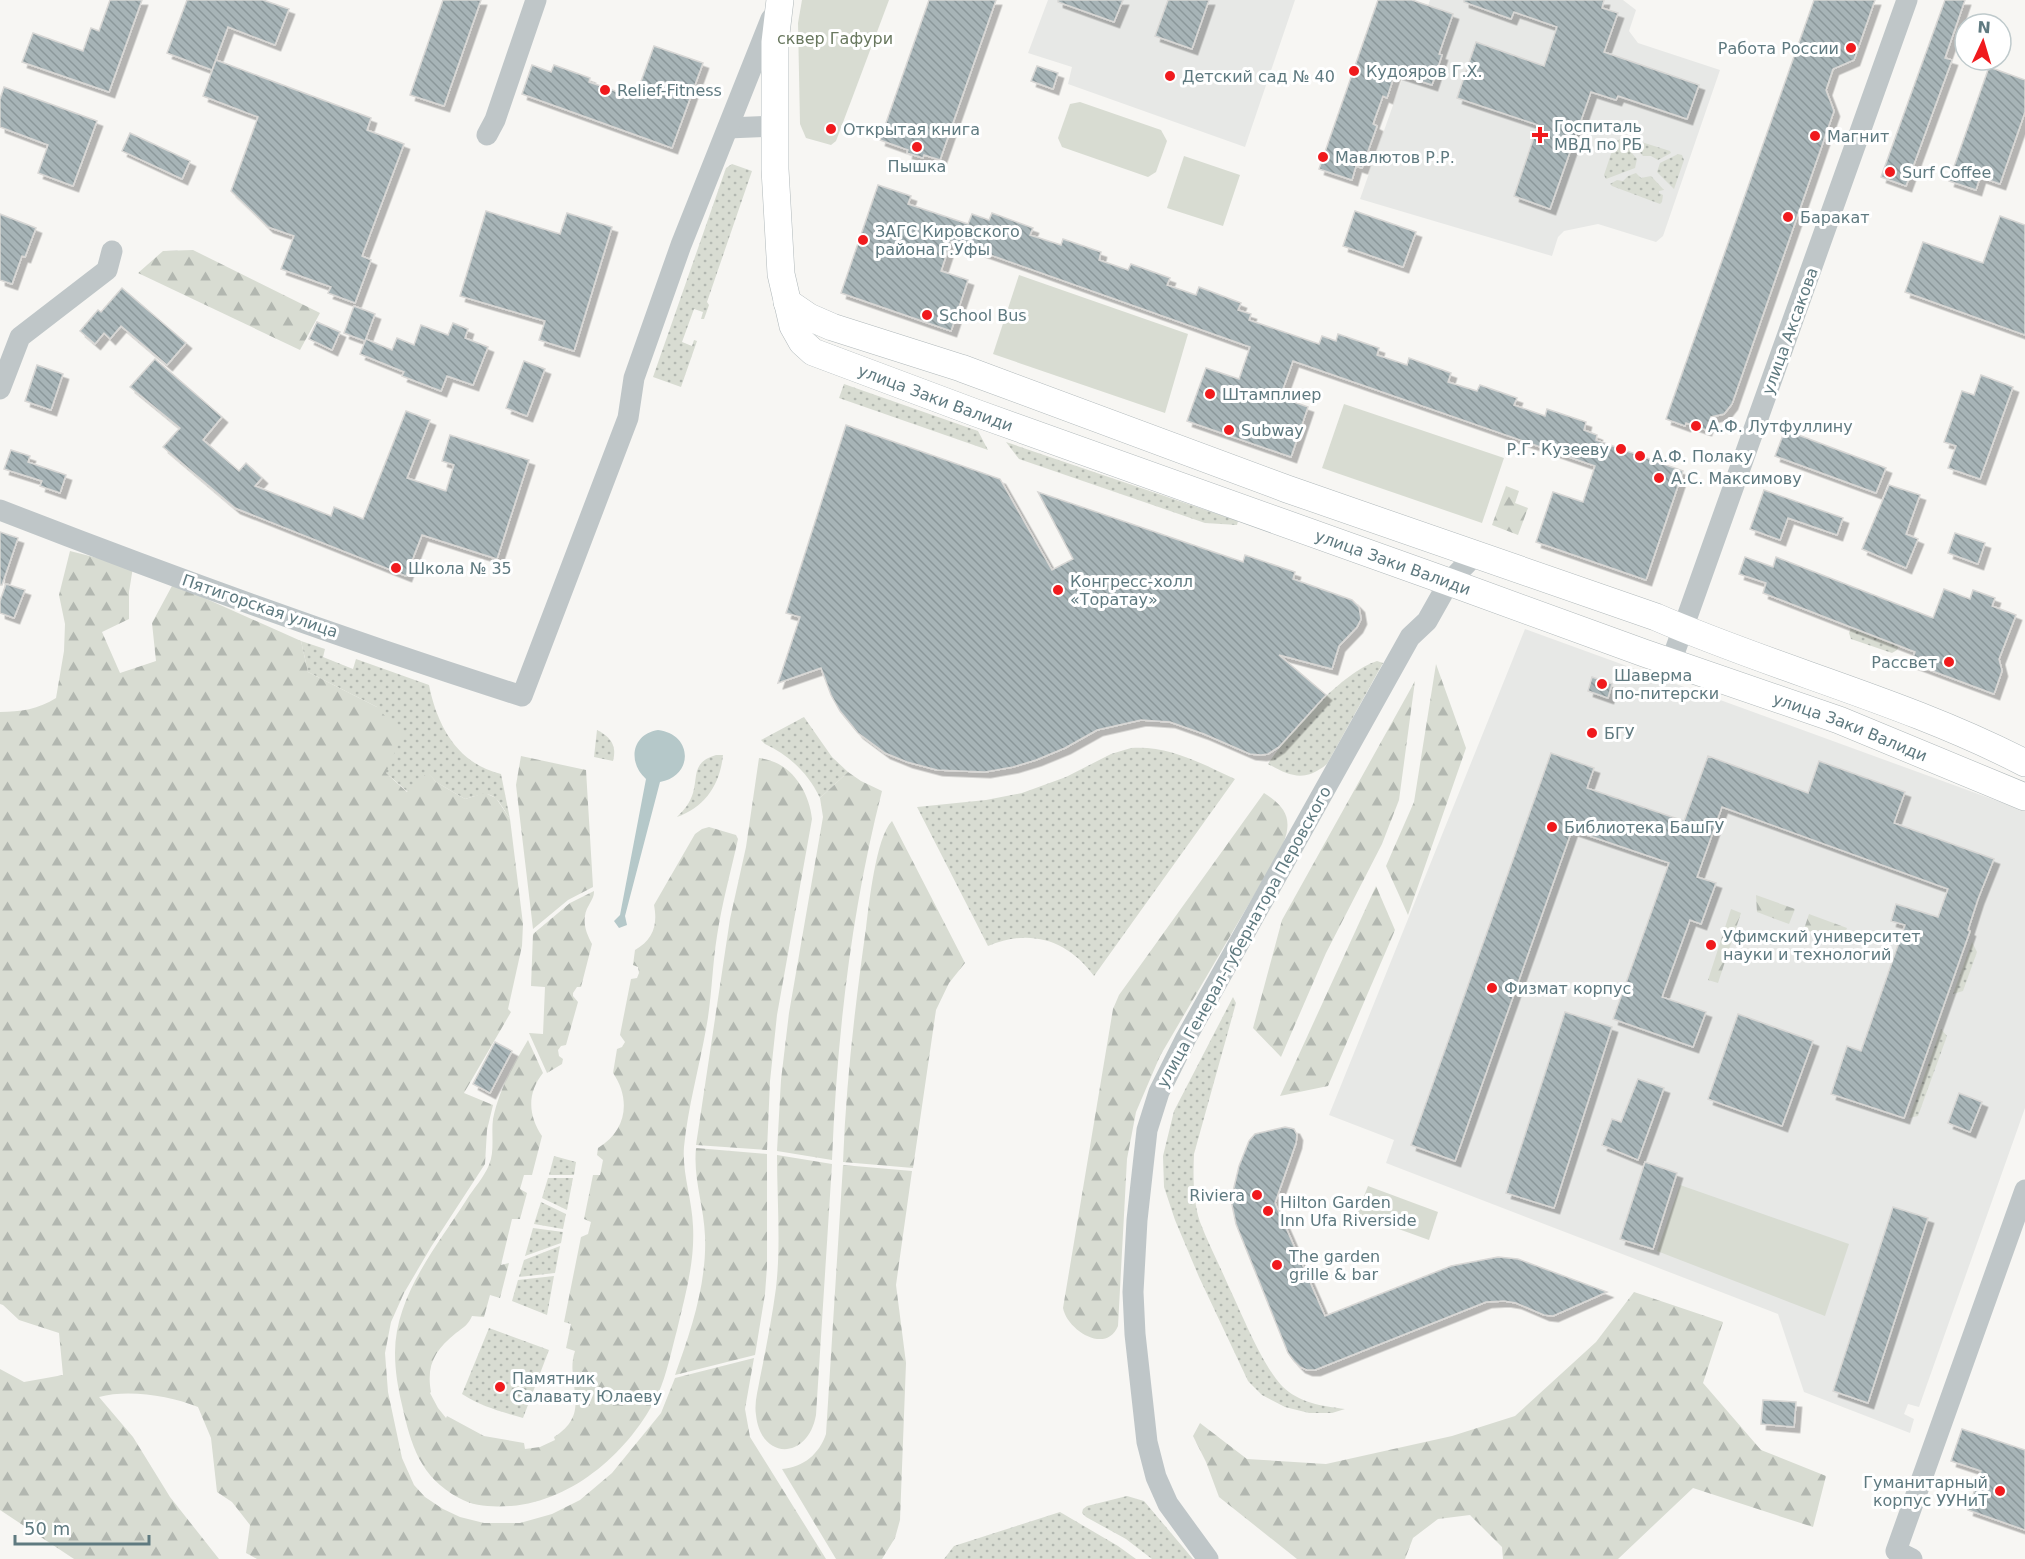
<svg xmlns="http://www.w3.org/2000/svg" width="2025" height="1559" font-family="'DejaVu Sans',sans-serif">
	<defs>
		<pattern id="grass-dots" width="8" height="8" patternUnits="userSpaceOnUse" patternTransform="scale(1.5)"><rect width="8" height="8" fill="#d8dcd2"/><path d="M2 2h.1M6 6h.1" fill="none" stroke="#b2b7b0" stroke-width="1.8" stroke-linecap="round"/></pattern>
		<pattern id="forest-firs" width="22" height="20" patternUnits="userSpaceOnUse" patternTransform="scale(1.5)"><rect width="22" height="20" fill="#d8dcd2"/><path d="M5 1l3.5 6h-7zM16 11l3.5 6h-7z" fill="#b2b7b0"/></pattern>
		<pattern id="building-back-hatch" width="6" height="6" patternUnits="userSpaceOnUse" patternTransform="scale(1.5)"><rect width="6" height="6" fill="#a7b4b7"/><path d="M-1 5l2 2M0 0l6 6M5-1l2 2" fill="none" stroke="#8b979a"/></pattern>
		<filter id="shadow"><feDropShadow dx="5.5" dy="5.5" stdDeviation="0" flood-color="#0004"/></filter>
	</defs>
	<rect width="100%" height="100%" fill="#f7f6f3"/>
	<!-- built -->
	<g fill="#e7e8e6" fill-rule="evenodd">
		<path d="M1048 0H1295L1245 147 1068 84 1072 67 1028 53Z"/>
		<path d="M1430 0H1623L1636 10 1629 31 1638 43 1720 70 1663 236 1656 242 1598 224 1564 231 1558 237 1552 256 1360 199Z"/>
		<path d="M1525 629 2025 811V1108L1919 1407 1908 1404 1904 1414 1914 1419 1910 1433 1804 1392 1778 1314 1386 1163 1394 1140 1329 1115ZM1959 1093 1982 1102 1970 1131Z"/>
	</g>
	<!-- grass -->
	<g fill="url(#grass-dots)">
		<path d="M1620 139 1637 159 1635 168 1606 179 1604 175 1615 142Z"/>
		<path d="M1632 139 1670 151 1671 153 1658 160 1651 156H1643L1630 141Z"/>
		<path d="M1678 154 1682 155 1684 160 1674 189 1657 172 1660 163Z"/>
		<path d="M732 164 752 171 707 302 709 305 704 319H701L703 312 694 309 682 342 692 346 694 340 697 341 681 387 653 377 726 168Z"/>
		<path d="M1636 173 1641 178 1651 176 1664 190 1659 191V193L1663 195 1662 202 1660 204 1612 186 1610 184 1617 180 1623 181 1628 176Z"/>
		<path d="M844 384 978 431 988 450 839 398Z"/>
		<path d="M1006 442 1238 521 1237 525 1205 523 1019 459Z"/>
		<path d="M1851 628 1899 646 1897 650 1892 653 1851 639 1849 633Z"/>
		<path d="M301 641 325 649 323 657 353 669 356 659 429 685C437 726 458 764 501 774L510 819C494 794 495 790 465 799L436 782 428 773 408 792 386 773 377 707 308 672Z"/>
		<path d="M1377 661 1383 663 1327 764C1305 782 1291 777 1268 764 1288 733 1342 672 1377 661Z"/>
		<path d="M804 717 832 757 848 772 820 798C808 773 790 756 765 744L761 740Z"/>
		<path d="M597 730C611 737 617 746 613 761L594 757Z"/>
		<path d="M1131 748C1169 745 1202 764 1235 779L1094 976C1068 940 1030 928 988 946L917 807 986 800 1022 793 1066 777 1111 754Z"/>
		<path d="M716 755H723C720 785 705 807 677 817 684 810 690 803 693 793 698 775 692 762 716 755Z"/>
		<path d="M1972 942 1977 952 1963 991 1953 994Z"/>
		<path d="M1233 997 1236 1003 1194 1154C1193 1175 1193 1201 1200 1222 1208 1243 1219 1264 1228 1285 1241 1312 1262 1365 1282 1386 1299 1403 1322 1406 1345 1409L1332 1413H1309L1285 1407 1262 1395 1248 1381 1199 1277 1175 1220 1164 1187 1163 1156 1174 1111Z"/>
		<path d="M1941 1029 1947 1036 1918 1116 1909 1118Z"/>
		<path d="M554 1156 576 1162 574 1175H549Z"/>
		<path d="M548 1178H573L567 1210 542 1198Z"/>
		<path d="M541 1202 566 1214 563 1229 534 1224Z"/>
		<path d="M533 1228 563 1232 561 1243 525 1256Z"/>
		<path d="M560 1246 555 1273 519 1277 524 1260Z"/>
		<path d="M554 1276 547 1315 512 1301 518 1280Z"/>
		<path d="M489 1328 549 1350 523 1418C499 1411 483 1407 462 1394Z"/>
		<path d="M1127 1496 1144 1501 1193 1559H1152L1126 1539 1086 1517 1082 1513 1083 1509 1087 1506Z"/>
		<path d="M1060 1512 1118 1546 1136 1559H944L954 1546Z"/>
	</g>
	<!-- forest -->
	<g fill="url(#forest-firs)">
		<path d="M193 250 320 313 300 350 138 273 163 251Z"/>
		<path d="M1506 486 1519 491 1515 503 1528 508 1518 535 1492 525Z"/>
		<path d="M70 551 133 567 129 592V619L102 632 120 673 156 661 152 623 173 584 301 641 308 672 377 707 402 735 386 773 407 792 428 772 436 782 465 799 485 793 496 798 510 819 523 924 522 946 508 1009 511 1012 464 1093 493 1105 487 1130 485 1164 431 1247 404 1293 391 1322 385 1353 388 1392 402 1458 414 1485 425 1497 443 1509 460 1517 484 1523H520L552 1514 580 1500 612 1473 661 1413 675 1378 754 1358 745 1409 750 1437 826 1559H257L246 1553 250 1525 232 1502 217 1492 211 1438 198 1407C170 1396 129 1389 99 1397L133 1437 170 1497 219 1559H74L0 1510V1369L24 1382 63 1375 59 1333 19 1320 3 1305 0 1304V712C20 712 39 709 56 698L64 651 65 624 59 595Z"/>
		<path d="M1436 664 1466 748 1408 915 1386 866 1414 802Z"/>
		<path d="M1415 681 1399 800 1382 844 1326 953 1281 1057 1253 1028 1282 920Z"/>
		<path d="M521 756 586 770 593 887 568 900 533 929 516 785Z"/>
		<path d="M759 758C790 761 809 790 812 819L777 1015 770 1081 767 1150 696 1145 730 919 746 847Z"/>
		<path d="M848 772 861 781 882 791C851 912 837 1036 832 1160L777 1151 781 1080 789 1013 823 817 820 798Z"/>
		<path d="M1264 793C1289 809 1293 822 1281 849L1160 1056 1136 1112 1127 1159 1118 1326C1106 1355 1067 1330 1063 1308L1113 1009 1119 995Z"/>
		<path d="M892 821 965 963 949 983 936 1010 913 1168 843 1162C846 1083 855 1006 866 928 869 904 876 837 892 821Z"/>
		<path d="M709 827 736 835 738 839C731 871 722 903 717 936 712 967 712 998 706 1029 699 1068 688 1107 684 1147 682 1173 692 1199 693 1226 695 1262 685 1296 677 1330 671 1352 667 1374 658 1394 631 1450 574 1501 511 1506 493 1507 475 1507 459 1498 420 1477 411 1445 402 1405 398 1388 395 1371 395 1353 395 1295 438 1245 467 1199 474 1188 484 1177 489 1165 495 1151 491 1133 493 1119 499 1090 513 1065 528 1040L543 1073C527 1093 528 1115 542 1136L532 1175H524L520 1189 527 1193 520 1219H512L501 1265 509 1263 500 1298 490 1295 484 1317 472 1316C469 1324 463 1328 456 1333 435 1350 426 1365 431 1392L430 1393 438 1408 446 1418 447 1416 484 1436 524 1443 525 1449 540 1447 555 1440 554 1437C594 1412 564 1383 575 1351L566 1348 571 1324 564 1322 581 1237 588 1234 591 1222 584 1219 593 1175H600L603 1160 597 1155 598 1148C627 1131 631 1099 613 1073L617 1049 622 1047 625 1042 620 1035 631 979 637 978 639 973 638 967 633 965 635 950C653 940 658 925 654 905L695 834 702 829Z"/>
		<path d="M1376 886 1395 930 1328 1086 1280 1096Z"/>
		<path d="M594 891C594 897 592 899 589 905 581 918 585 931 592 944L581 987H577L573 993V996L578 1002 566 1045 561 1046 558 1050 559 1056 563 1059 562 1064 547 1073 529 1033 543 1034 545 987 531 986 533 934 570 903Z"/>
		<path d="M1756 895 1795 909 1789 924 1757 912Z"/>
		<path d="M1731 909 1741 913 1718 983 1708 980Z"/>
		<path d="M1809 914 1847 928 1841 943 1804 929Z"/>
		<path d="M696 1148 767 1154V1267L765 1294 755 1355 675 1375C691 1331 707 1283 705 1236 704 1206 693 1179 696 1148Z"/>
		<path d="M777 1155 832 1164 816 1415C808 1460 761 1461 756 1415 754 1403 758 1390 760 1378 766 1348 772 1318 776 1288 781 1245 777 1199 777 1155Z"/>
		<path d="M843 1165 912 1171 896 1285 906 1363 900 1520 895 1538 882 1559H836L782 1469C804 1467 819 1454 826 1434Z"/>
		<path d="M1634 1292 1723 1322 1703 1383 1761 1450 1826 1476 1813 1527 1693 1488 1618 1559H1503L1502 1547 1470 1515 1438 1519 1413 1538 1405 1559H1297L1219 1497 1206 1462 1193 1436 1200 1423 1247 1459 1326 1464 1452 1436 1515 1416 1596 1342Z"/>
	</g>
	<!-- park -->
	<g fill="#d8dcd2">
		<path d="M802 0H889L836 141 831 145 806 138 800 124 798 23Z"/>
		<path d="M1080 102 1161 130 1167 141 1156 172 1148 177 1062 147 1058 138 1070 104Z"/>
		<path d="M1184 156 1240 175 1223 226 1167 208Z"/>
		<path d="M1019 275 1188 334 1165 413 993 354Z"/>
		<path d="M1344 404 1504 458 1482 523 1322 468Z"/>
		<path d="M1680 1185 1849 1244 1825 1316 1657 1251Z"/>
		<path d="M1368 1186 1438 1212 1429 1240 1357 1214Z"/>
	</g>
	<!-- water -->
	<path fill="#b5c8c9" d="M658 730C693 734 694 776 660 782L625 916 627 925 619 928 614 921 620 915 646 779C627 762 632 734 658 730Z"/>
	<!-- building -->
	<g fill="url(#building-back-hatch)" stroke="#d8d7d5" stroke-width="1.5" filter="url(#shadow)">
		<path d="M110 0H142L109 92 22 62 33 33 83 51 91 28 99 31Z"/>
		<path d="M187 0H263L289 9 275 45 228 27 212 70 167 53Z"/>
		<path d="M443 0H481L444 106 410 95Z"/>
		<path d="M929 0H996L940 160 924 155 923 158 907 153 908 150 880 140Z"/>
		<path d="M1058 0H1123L1114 22 1058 2Z"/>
		<path d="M1168 0H1209L1192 49 1155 36Z"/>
		<path d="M1378 0H1412L1453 14 1439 54 1442 55 1432 85 1395 73 1387 98 1383 96 1373 124 1377 126 1362 168 1356 166 1352 180 1319 169Z"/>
		<path d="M1464 0H1604L1602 8 1618 13 1604 52 1699 85 1687 119 1618 96 1616 100 1591 92 1550 209 1514 196 1538 125 1457 98 1476 42 1544 66 1557 27 1514 12 1511 19 1464 2Z"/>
		<path d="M1814 0H1875L1854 60 1833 69 1826 90 1834 111 1732 404 1724 414 1711 417 1706 430 1686 423 1685 426 1666 419Z"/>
		<path d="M1945 0H1965L1945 58 1952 60 1906 186 1881 177Z"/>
		<path d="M654 46 703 63 672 148 522 94 532 65 551 72 554 65 590 78 589 82 621 93 622 90 636 95Z"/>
		<path d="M216 60 371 118 367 130 404 144 362 256 371 260 355 303 328 293 331 287 281 269 294 236 268 227 231 191 258 117 203 96Z"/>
		<path d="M1037 66 1058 73 1053 89 1031 81Z"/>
		<path d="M1989 67 2025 80V112L2000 184 1980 177 1976 190 1949 181Z"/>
		<path d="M4 87 97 121 73 186 38 173 48 145 0 127V99Z"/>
		<path d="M130 133 190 161 182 179 122 151Z"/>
		<path d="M878 185 911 196 908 204 968 224 972 214 989 220 992 213 1033 228 1030 235 1061 245 1063 239 1101 252 1099 260 1128 270 1131 264 1170 278 1167 285 1196 295 1199 287 1241 303 1238 310 1251 314 1249 320 1319 344 1322 336 1336 341 1338 334 1379 348 1377 355 1407 365 1409 358 1451 373 1448 382 1477 391 1480 385 1517 398 1514 405 1545 416 1547 409 1586 422 1584 430 1597 435 1596 440 1683 471 1646 580 1536 542 1553 492 1583 502 1595 466 1293 361 1280 397 1308 407 1291 457 1187 421 1206 368 1239 379 1250 347 951 241 941 271 968 280 951 331 841 293Z"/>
		<path d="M486 211 560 234 567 213 612 227 574 351 539 340 545 321 460 296Z"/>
		<path d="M1355 211 1416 232 1403 267 1343 246Z"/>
		<path d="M0 214 36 228 25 257 22 256 12 284 0 280Z"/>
		<path d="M2000 216 2025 225V335L1905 292 1923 242 1983 263Z"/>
		<path d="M122 288 186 343 167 365 121 326 110 339 104 333 95 344 80 331 98 310 101 312Z"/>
		<path d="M354 306 375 314 365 341 344 333Z"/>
		<path d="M317 322 340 332 332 350 309 339Z"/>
		<path d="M453 323 468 329 465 338 488 347 473 385 447 376 441 391 402 376 404 372 360 354 366 339 392 350 397 338 414 345 421 325 448 335Z"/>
		<path d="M155 359 222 417 203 440 239 471 246 463 262 478 255 486 331 516 334 507 363 519 406 411 430 420 407 478 446 491 454 465 442 461 450 435 529 460 497 559 422 535 406 576 235 508 163 447 180 428 130 387Z"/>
		<path d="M524 361 545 369 527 416 506 408Z"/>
		<path d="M37 365 63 374 51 410 25 401Z"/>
		<path d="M1981 375 2013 387 1980 479 1948 468 1956 446 1944 442 1962 391 1974 395Z"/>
		<path d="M846 425 1000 479 1052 570 1073 559 1038 492 1243 562 1245 555 1295 572 1293 579 1352 600 1359 607 1361 619 1357 627 1339 646 1332 669 1279 655 1326 695 1279 747 1268 754 1261 755 1250 754 1204 734 1170 722 1141 720 1097 730 1065 748 1036 760 1013 767 985 772 937 770 907 762 885 753 858 733 840 711 831 695 821 668 778 683 800 617 786 613Z"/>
		<path d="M1785 430 1886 468 1876 493 1775 456Z"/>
		<path d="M11 450 30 456 28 462 66 475 60 493 40 486 42 481 4 469Z"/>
		<path d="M1889 485 1920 495 1906 534 1918 539 1906 568 1862 549Z"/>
		<path d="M1764 490 1843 518 1837 535 1788 518 1780 540 1750 529Z"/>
		<path d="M0 532 18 538 2 585H0Z"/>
		<path d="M1955 533 1985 543 1978 564 1948 553Z"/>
		<path d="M1745 557 1773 567 1776 557 1933 618 1944 589 1970 599 1973 590 1995 598 1992 606 2016 615 1999 659 2002 671 1994 694 1911 663 1915 652 1763 593 1766 583 1739 574Z"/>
		<path d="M6 584 25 590 14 618 0 613V601Z"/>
		<path d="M1592 677 1612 684 1608 698 1588 691Z"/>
		<path d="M1551 753 1594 768 1587 788 1684 821 1708 756 1808 793 1819 761 1905 792 1894 823 1994 859 1978 899 1968 930 1970 931 1904 1118 1831 1094 1847 1046 1861 1051 1905 925 1891 921 1896 904 1938 917 1948 889 1722 807 1697 877 1716 883 1701 924 1690 920 1662 997 1706 1012 1693 1047 1613 1019 1669 863 1572 830 1455 1161 1411 1145Z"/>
		<path d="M1565 1012 1612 1027 1554 1208 1506 1193Z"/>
		<path d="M1738 1014 1813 1041 1782 1126 1708 1099Z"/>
		<path d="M495 1042 512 1051 490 1093 473 1084Z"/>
		<path d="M1638 1079 1664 1088 1638 1160 1602 1145 1612 1119 1621 1122Z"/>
		<path d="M1959 1093 1982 1102 1970 1132 1948 1123Z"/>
		<path d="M1285 1127 1294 1129 1297 1135 1296 1143 1275 1203 1325 1316 1451 1266 1498 1257 1518 1259 1607 1292 1553 1316 1544 1315 1516 1303 1504 1301 1486 1302 1315 1370H1307L1300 1367 1294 1361 1288 1353 1236 1224 1231 1200 1239 1166 1249 1141 1255 1134Z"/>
		<path d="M1645 1162 1677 1173 1653 1249 1620 1239Z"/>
		<path d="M1893 1207 1928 1218 1868 1403 1833 1391Z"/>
		<path d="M1763 1400 1796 1402 1794 1427 1761 1424Z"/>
		<path d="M1962 1429 2025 1450V1530L1968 1510 1981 1471 1951 1461Z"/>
	</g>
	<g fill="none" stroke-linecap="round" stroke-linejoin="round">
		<defs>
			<g id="major">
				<path id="s1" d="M780 0 775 42V169L781 274 793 326 802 342 813 352 976 413 1449 582 1644 653 1839 720 2025 797"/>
				<path d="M787 302 809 317 832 327 961 368 1287 489 1656 617C1778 670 1907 702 2025 763"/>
			</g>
		</defs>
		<!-- major casing -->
		<use href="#major" stroke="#b0b8ba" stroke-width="28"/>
		<!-- minor -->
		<g stroke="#bfc6c8" stroke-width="21">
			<path d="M728 128 776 126"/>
			<path d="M487 135 495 120 536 0"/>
			<path d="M0 389 20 337 107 270 112 251"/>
			<path d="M0 510C172 577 346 640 522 696L628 418 634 378 681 245 771 19"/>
			<path d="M1671 662 1907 0"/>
			<path d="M1208 1559 1168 1504 1156 1477 1147 1442 1135 1334 1133 1292 1137 1220 1147 1130 1159 1092 1186 1038 1410 637 1427 621 1449 582 1476 554"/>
			<path d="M1912 1559 1896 1551 2025 1190"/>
		</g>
		<!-- major -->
		<use href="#major" stroke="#fff" stroke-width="27"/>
	</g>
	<!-- markers -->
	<g fill="#f01a1d" stroke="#fff" stroke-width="2">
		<circle cx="1851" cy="48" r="6"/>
		<circle cx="1354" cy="71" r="6"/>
		<circle cx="1170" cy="76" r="6"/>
		<circle cx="605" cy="90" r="6"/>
		<circle cx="831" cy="129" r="6"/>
		<path d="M1537 126h6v6h6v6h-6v6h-6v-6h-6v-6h6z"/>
		<circle cx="1815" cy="136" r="6"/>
		<circle cx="917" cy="147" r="6"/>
		<circle cx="1323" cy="157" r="6"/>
		<circle cx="1890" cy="172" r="6"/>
		<circle cx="1788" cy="217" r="6"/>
		<circle cx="863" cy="240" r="6"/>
		<circle cx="927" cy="315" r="6"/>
		<circle cx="1210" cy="394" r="6"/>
		<circle cx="1696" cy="426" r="6"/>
		<circle cx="1229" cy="430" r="6"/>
		<circle cx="1621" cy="449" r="6"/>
		<circle cx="1640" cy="456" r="6"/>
		<circle cx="1659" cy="478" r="6"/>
		<circle cx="396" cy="568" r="6"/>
		<circle cx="1058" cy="590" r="6"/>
		<circle cx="1949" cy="662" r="6"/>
		<circle cx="1602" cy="684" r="6"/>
		<circle cx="1592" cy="733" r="6"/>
		<circle cx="1552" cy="827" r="6"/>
		<circle cx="1711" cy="945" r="6"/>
		<circle cx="1492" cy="988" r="6"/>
		<circle cx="1257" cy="1195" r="6"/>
		<circle cx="1268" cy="1211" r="6"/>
		<circle cx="1277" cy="1265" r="6"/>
		<circle cx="500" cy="1387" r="6"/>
		<circle cx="2000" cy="1491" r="6"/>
	</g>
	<g text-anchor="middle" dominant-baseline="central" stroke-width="6" stroke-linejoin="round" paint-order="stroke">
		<!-- park labels -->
		<g font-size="16" fill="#69785f" stroke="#fff">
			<text x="835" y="38">сквер Гафури</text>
		</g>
		<!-- poi labels -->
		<g font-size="16" fill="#5f7a80" stroke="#fff" text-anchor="start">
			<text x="1839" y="48" text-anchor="end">Работа России</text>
			<text x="1366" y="71">Кудояров Г.Х.</text>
			<text x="1182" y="76">Детский сад № 40</text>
			<text x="617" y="90">Relief-Fitness</text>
			<text x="1554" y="126">Госпиталь<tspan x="1554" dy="18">МВД по РБ</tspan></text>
			<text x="843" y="129">Открытая книга</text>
			<text x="1827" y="136">Магнит</text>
			<text x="1335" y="157">Мавлютов Р.Р.</text>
			<text x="917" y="166" text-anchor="middle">Пышка</text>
			<text x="1902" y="172">Surf Coffee</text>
			<text x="1800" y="217">Баракат</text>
			<text x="875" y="231">ЗАГС Кировского<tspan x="875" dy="18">района г.Уфы</tspan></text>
			<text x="939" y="315">School Bus</text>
			<text x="1222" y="394">Штамплиер</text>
			<text x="1708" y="426">А.Ф. Лутфуллину</text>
			<text x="1241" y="430">Subway</text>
			<text x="1609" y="449" text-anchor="end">Р.Г. Кузееву</text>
			<text x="1652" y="456">А.Ф. Полаку</text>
			<text x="1671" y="478">А.С. Максимову</text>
			<text x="408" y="568">Школа № 35</text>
			<text x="1070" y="581">Конгресс-холл<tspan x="1070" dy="18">«Торатау»</tspan></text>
			<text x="1937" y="662" text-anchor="end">Рассвет</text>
			<text x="1614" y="675">Шаверма<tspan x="1614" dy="18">по-питерски</tspan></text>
			<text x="1604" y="733">БГУ</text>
			<text x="1564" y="827">Библиотека БашГУ</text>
			<text x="1723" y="936">Уфимский университет<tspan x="1723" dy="18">науки и технологий</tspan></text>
			<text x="1504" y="988">Физмат корпус</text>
			<text x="1245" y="1195" text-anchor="end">Riviera</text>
			<text x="1280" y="1202">Hilton Garden<tspan x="1280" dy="18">Inn Ufa Riverside</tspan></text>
			<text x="1289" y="1256">The garden<tspan x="1289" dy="18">grille &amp; bar</tspan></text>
			<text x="512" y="1378">Памятник<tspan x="512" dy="18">Салавату Юлаеву</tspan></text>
			<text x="1988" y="1482" text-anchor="end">Гуманитарный<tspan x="1988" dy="18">корпус УУНиТ</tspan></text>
		</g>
		<!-- street labels -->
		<g font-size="16" fill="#5f7a80" stroke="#fff">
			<text transform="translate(1790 331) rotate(-70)">улица Аксакова</text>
			<text stroke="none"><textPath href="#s1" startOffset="492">улица Заки Валиди</textPath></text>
			<text stroke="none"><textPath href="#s1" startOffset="978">улица Заки Валиди</textPath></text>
			<text transform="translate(260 606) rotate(19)">Пятигорская улица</text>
			<text stroke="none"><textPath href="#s1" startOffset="1464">улица Заки Валиди</textPath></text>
			<text transform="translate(1244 937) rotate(-61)">улица Генерал-губернатора Перовского</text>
		</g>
	</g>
	<!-- north arrow -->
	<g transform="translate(1983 42) rotate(4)"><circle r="28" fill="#ffffff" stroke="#bfcacc" stroke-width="1.5"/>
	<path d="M0-4.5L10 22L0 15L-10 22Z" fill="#f01a1d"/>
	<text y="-9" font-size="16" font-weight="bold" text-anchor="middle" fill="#5f7a80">N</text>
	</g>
	<!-- scale -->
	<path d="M15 1535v9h134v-9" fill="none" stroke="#5f7a80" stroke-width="3"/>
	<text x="24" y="1535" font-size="18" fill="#5f7a80" stroke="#ffffff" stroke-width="4.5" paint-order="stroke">50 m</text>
</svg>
